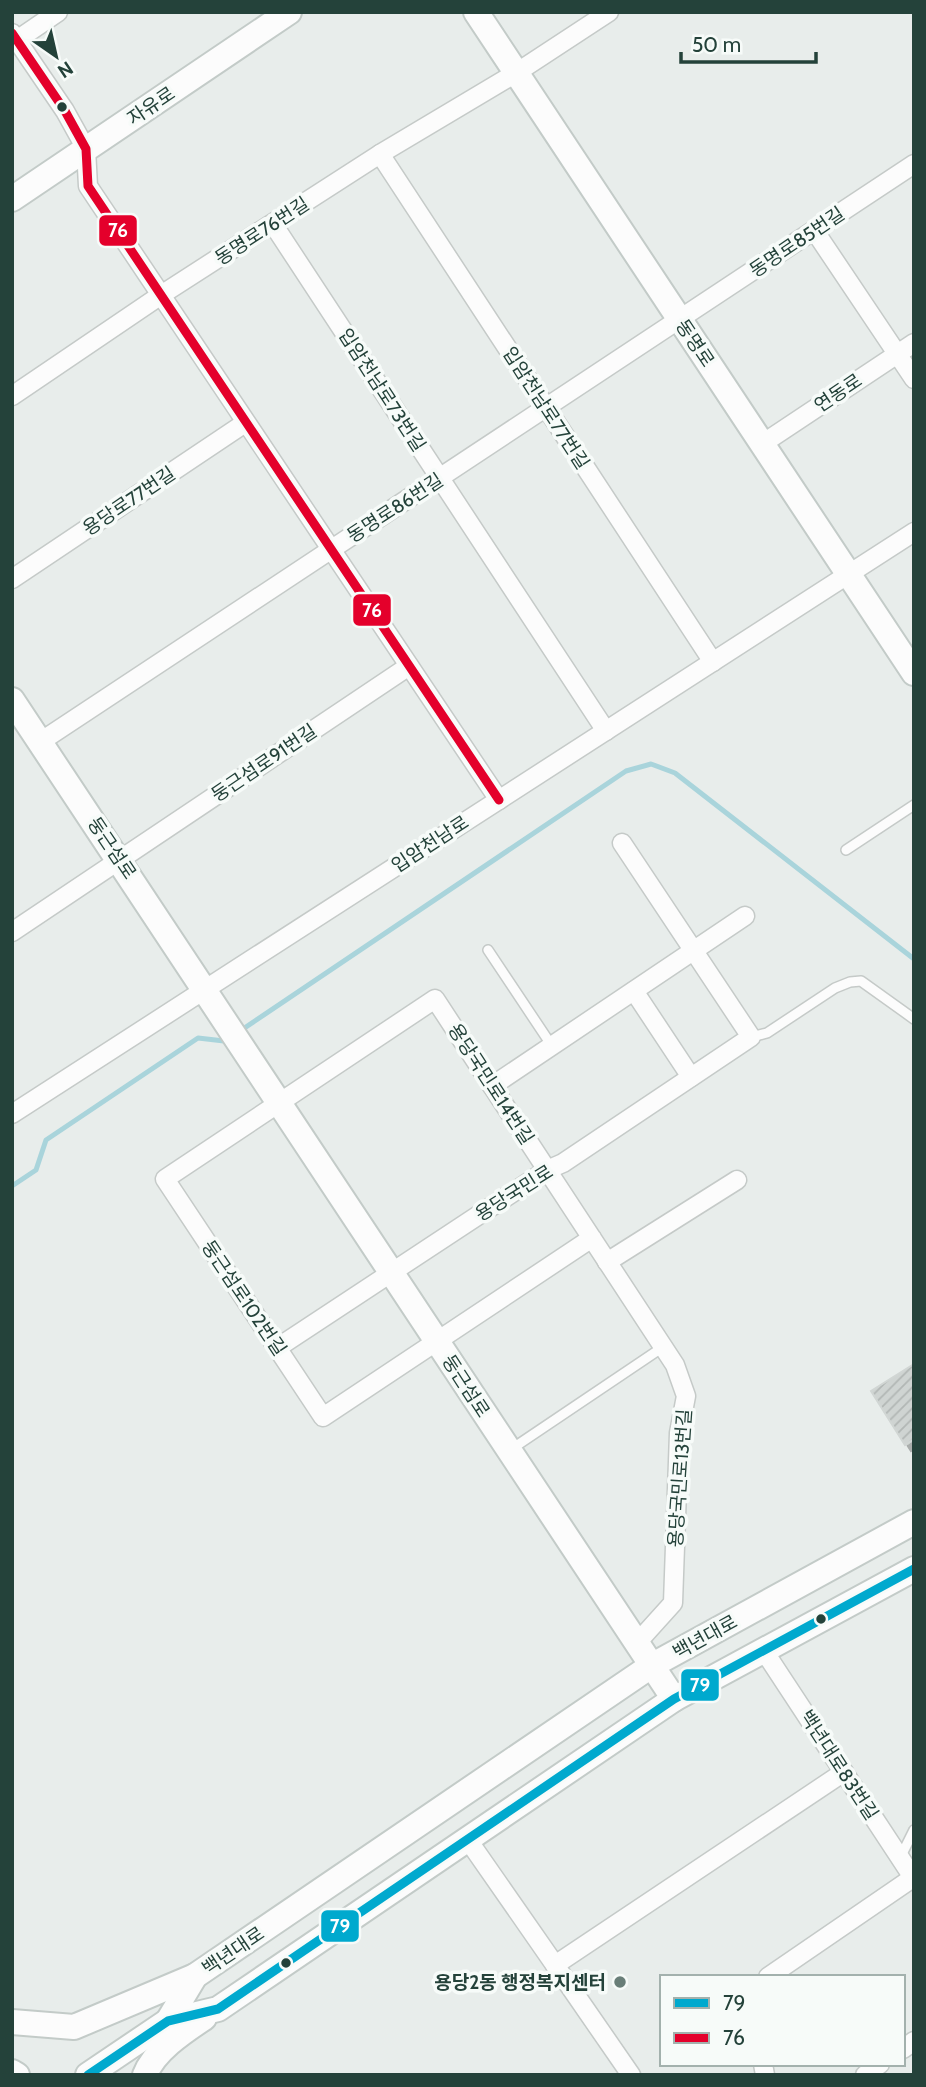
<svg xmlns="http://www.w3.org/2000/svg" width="926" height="2087" font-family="Cabin,'Noto Sans KR',sans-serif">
	<defs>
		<pattern id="building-hatch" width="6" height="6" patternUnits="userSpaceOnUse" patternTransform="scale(1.75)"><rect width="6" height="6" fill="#cfd4d2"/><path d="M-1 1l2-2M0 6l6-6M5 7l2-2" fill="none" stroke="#b2b7b5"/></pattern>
		<filter id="shadow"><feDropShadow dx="6" dy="6" stdDeviation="0" flood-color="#0004"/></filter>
	</defs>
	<rect width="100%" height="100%" fill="#e8edeb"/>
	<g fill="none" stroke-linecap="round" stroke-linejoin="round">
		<!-- stream -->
		<g stroke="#a9d4db" stroke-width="5">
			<path d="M240 1031 626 771 651 764 675 773 914 959"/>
			<path d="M12 1186 36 1170 46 1140 198 1038 224 1041 229 1038"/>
		</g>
	</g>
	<!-- building -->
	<path fill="url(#building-hatch)" stroke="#d1d6d4" stroke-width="2" filter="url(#shadow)" d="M914 1364V1439L905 1445 871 1391Z"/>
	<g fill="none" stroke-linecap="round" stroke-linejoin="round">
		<defs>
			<g id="lane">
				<path d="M846 850 914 805"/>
				<path d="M488 950 552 1046"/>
				<path d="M751 1037 767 1033 835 988 850 982 861 981 914 1019"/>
				<path d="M510 1450 663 1347"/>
				<path d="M900 1858 914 1830"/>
			</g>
			<g id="street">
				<path d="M12 33 65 111 86 149 88 186 499 800"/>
				<path d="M17 40 58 12"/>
				<path d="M380 154 713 662"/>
				<path d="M273 224 606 731"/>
				<path d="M814 230 914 379"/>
				<path d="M12 396 161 295 380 154 516 73 609 12"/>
				<path d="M762 444 914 343"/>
				<path d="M12 579 245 423"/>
				<path d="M40 742 914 164"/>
				<path d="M12 932 409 666"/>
				<path d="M634 991 691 1077"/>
				<path d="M492 1086 745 916"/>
				<path d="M12 1114 914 532"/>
				<path d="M592 1238 323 1417 165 1179 435 999 675 1365 686 1396 679 1433 673 1603 636 1644"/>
				<path d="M607 1262 737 1180"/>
				<path d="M277 1348 547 1170 563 1163 751 1037 622 843"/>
				<path d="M764 1651 914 1879"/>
				<path d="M468 1840 555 1965 844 1772"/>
				<path d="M555 1965 631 2075"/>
				<path d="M768 1977 914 1877"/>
				<path d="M903 2049 914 2041"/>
				<path d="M763 2064 765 2075"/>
				<path d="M865 2075 880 2064"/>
			</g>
			<g id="secondary">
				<path d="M476 12 914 673"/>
				<path d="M12 199 289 12"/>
				<path d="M12 700 674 1699"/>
				<path d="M168 2021 195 1976 651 1666 914 1522"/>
				<path d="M12 2022 74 2027 195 1976"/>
				<path d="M12 2072 17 2075"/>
				<path d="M88 2075 168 2021 218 2009 674 1699 914 1569"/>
				<path d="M145 2075C154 2051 183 2032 204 2018"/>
			</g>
		</defs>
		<!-- lane casing -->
		<use href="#lane" stroke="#c5cac8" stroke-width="12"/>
		<!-- street casing -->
		<use href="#street" stroke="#c5cac8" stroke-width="21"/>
		<!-- secondary casing -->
		<use href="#secondary" stroke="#c3cbc8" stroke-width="28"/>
		<!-- lane -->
		<use href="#lane" stroke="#fcfcfc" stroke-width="9"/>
		<!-- street -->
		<use href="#street" stroke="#fcfcfc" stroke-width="18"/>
		<!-- secondary -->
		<use href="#secondary" stroke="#fcfcfc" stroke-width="24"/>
		<defs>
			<path id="bus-1" d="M88 2075 168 2021 218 2009 674 1699 914 1569"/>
			<path id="bus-2" d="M12 33 65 111 86 149 88 186 499 800"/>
		</defs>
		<!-- bus-1 casing -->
		<use href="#bus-1" stroke="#f7fbf9" stroke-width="14"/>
		<!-- bus-2 casing -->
		<use href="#bus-2" stroke="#f7fbf9" stroke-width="14"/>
		<!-- bus-1 -->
		<use href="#bus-1" stroke="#00a9ce" stroke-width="9"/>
		<!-- bus-2 -->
		<use href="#bus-2" stroke="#e4002b" stroke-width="9"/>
	</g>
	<!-- markers -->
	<g fill="#24423a" stroke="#f7fbf9" stroke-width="2.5">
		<circle cx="62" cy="107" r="6"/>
		<circle cx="821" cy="1619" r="6"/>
		<circle cx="286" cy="1963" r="6"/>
	</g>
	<circle fill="#697e78" stroke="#f7fbf9" stroke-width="2.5" cx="620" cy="1982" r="7"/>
	<g text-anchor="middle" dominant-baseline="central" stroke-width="7" stroke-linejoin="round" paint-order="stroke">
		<!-- street labels -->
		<g font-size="19" fill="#24423a" stroke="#f7fbf9">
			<text transform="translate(151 106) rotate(-34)">자유로</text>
			<text transform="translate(262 231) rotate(-33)">동명로76번길</text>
			<text transform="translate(797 242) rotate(-34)">동명로85번길</text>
			<text transform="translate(695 343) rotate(56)">동명로</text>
			<text transform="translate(382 390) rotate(57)">입암천남로73번길</text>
			<text transform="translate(838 393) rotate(-34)">연동로</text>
			<text transform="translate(546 408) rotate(57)">입암천남로77번길</text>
			<text transform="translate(129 501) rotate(-34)">용당로77번길</text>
			<text transform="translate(395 508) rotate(-33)">동명로86번길</text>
			<text transform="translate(264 763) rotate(-34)">둥근섬로91번길</text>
			<text transform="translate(430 844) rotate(-33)">입암천남로</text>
			<text transform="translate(112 848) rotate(56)">둥근섬로</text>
			<text transform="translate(491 1084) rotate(57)">용당국민로14번길</text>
			<text transform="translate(514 1193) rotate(-32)">용당국민로</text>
			<text transform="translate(244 1298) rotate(56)">둥근섬로102번길</text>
			<text transform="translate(466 1386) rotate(57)">둥근섬로</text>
			<text transform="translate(680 1478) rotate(-86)">용당국민로13번길</text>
			<text transform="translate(705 1637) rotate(-29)">백년대로</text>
			<text transform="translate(839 1765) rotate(57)">백년대로83번길</text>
			<text transform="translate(233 1951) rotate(-34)">백년대로</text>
		</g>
		<!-- poi labels -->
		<g font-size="19" font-weight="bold" fill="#24423a" stroke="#f7fbf9" text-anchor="end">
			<text x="606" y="1982">용당2동 행정복지센터</text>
		</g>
	</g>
	<g stroke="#f7fbf9" stroke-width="2.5">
		<rect x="98" y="214" width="40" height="33" rx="7" fill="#e4002b"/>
		<rect x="352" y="593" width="40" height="34" rx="7" fill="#e4002b"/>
		<rect x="680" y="1668" width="40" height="34" rx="7" fill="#00a9ce"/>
		<rect x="320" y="1909" width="40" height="34" rx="7" fill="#00a9ce"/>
	</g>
	<g font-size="19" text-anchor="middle" font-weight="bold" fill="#fff">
		<text x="118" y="237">76</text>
		<text x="372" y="617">76</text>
		<text x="700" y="1692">79</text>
		<text x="340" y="1933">79</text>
	</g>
	<!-- border -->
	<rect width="926" height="2087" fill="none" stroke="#24423a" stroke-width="28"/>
	<!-- legend -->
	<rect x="660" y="1975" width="245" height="91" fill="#f7fbf9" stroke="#a3b1ad" stroke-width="2"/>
	<rect x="674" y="1998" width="35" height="10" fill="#00a9ce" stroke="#a3b1ad" stroke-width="2"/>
	<text x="723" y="2010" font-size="21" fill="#24423a">79</text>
	<rect x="674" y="2033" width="35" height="10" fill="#e4002b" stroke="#a3b1ad" stroke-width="2"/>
	<text x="723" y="2045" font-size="21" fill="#24423a">76</text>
	<!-- north arrow -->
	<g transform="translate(56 56) rotate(146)" stroke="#f7fbf9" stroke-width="5" paint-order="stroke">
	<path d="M0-5L12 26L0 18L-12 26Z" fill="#24423a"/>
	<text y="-10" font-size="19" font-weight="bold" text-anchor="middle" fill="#24423a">N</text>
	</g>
	<!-- scale -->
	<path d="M681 52v10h135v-10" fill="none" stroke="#24423a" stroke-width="3.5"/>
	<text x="692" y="52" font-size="21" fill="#24423a" stroke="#f7fbf9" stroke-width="5" paint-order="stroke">50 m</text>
</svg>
